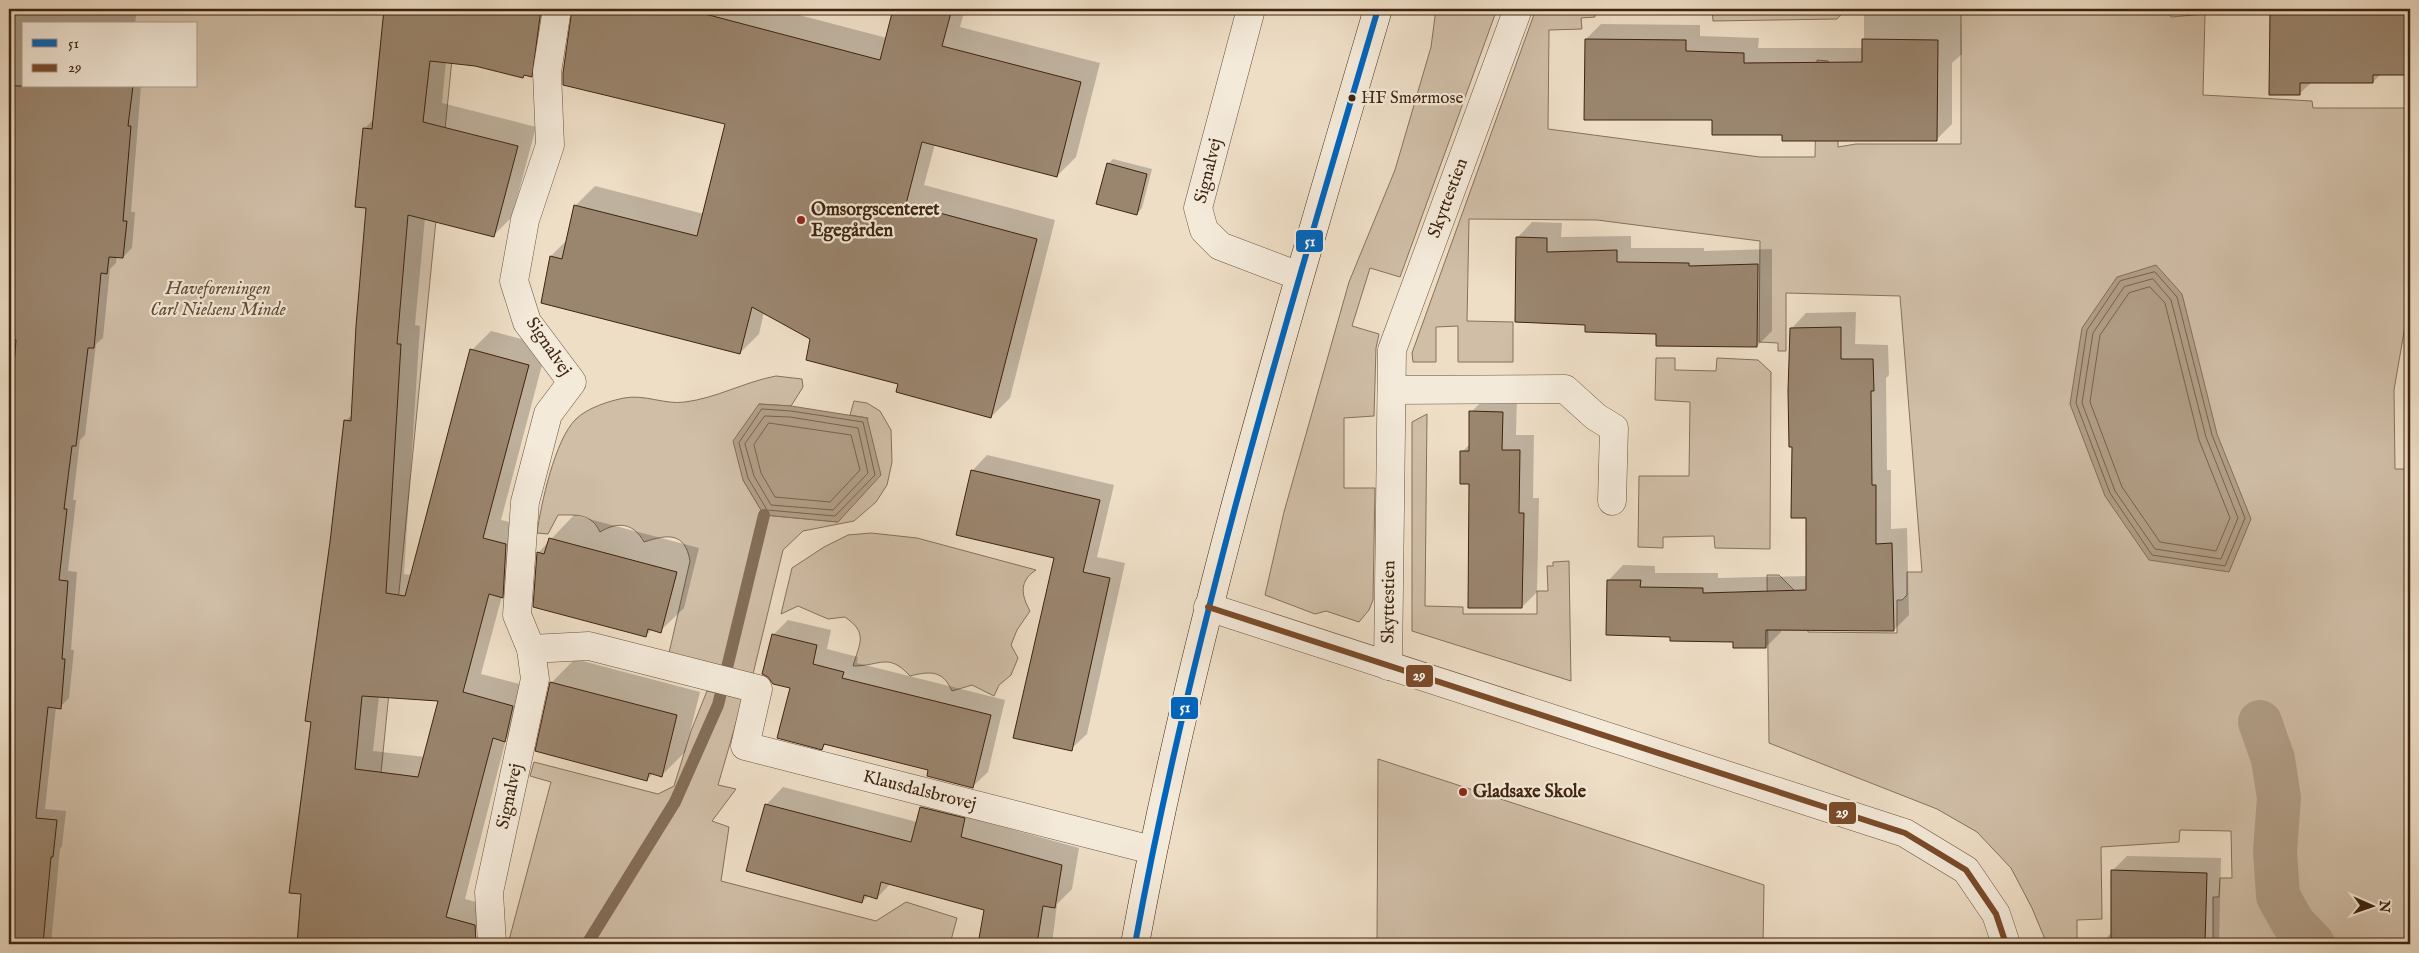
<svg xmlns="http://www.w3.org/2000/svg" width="2419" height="953" font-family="'IM FELL English',serif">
	<rect width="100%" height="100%" fill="#eedec6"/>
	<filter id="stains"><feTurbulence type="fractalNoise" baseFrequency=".004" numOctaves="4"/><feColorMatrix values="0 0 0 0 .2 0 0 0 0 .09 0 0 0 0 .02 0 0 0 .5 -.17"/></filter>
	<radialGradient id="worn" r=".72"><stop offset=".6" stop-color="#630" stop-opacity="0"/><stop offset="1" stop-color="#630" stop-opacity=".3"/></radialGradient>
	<!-- green -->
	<g fill="#d0bea7" stroke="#87715b" fill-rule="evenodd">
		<path d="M9 9H457L364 944H9ZM24 24H196V86H24Z"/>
		<path d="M1436 9H1497L1400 277 1370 268 1352 326 1379 334 1376 348 1374 416 1344 418V488H1375L1373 600 1369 610 1359 622 1326 611 1315 614 1265 595 1284 512 1349 282 1395 170 1431 47Z"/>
		<path d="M1536 9H1595V17L1581 18 1582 29 1549 30 1548 129 1760 157H1815L1817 60 1828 61 1838 71V147L1856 144H1961V9H2166L2171 17 2205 14 2203 95 2312 101 2313 108H2410V297L2394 390 2395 469H2410V944H2213V897H2219L2220 878H2232L2231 831 2180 830 2179 842 2101 847 2102 919 2077 920V943L2089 944H2047L2032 908 2011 868 1977 832 1937 809 1769 743 1767 575H1779L1794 590 1795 610H1806L1808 632 1897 633V600H1902L1907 595V572H1922L1900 296 1786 293V351H1778V343L1759 342 1760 241 1597 220 1469 219 1467 321 1513 322V362H1458V326L1436 327V362H1413L1412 353Z"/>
		<path d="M1712 9H1846L1837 19 1713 21Z"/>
		<path d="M1656 358H1675V370L1716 371 1717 358 1758 360 1771 372 1770 549 1715 548 1714 536 1663 537V548L1638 547 1639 476H1689L1690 402 1655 400Z"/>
		<path d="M776 376 802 379 803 387 791 406 759 404 743 480 764 515 838 522 868 418 850 415 854 401 867 403 880 411 891 430 892 462 887 485 876 502 854 521 803 531 783 550 753 674 669 653 690 561C685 532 668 534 644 542 634 523 618 521 600 532 591 513 577 515 558 515L548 534 537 533C541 504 555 439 576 419 587 408 609 401 624 398 645 394 665 405 685 402 717 398 744 382 776 376Z"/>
		<path d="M1427 414 1425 606 1463 607V614H1537V591H1548L1547 566H1553V562L1569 561 1571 681 1412 631V422Z"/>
		<path d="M871 533 917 538 1036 570C1019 581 1021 595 1030 611L1017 630 1011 645 1018 658 1011 675 999 685 994 696 972 685 952 691C943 670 930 671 910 676 888 652 881 666 853 666 860 642 868 633 845 617L828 619 798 606 781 614 792 568 824 547 848 535Z"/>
		<path d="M707 691 743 699 718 785 736 789 712 821 729 827 721 881 876 921 906 902 957 918 950 944H508L551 782 530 776 534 762 658 794 674 786 691 731Z"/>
		<path d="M1378 759 1764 885 1763 944H1377Z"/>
	</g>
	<!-- water -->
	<g fill="#b29f88" stroke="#846e58">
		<path d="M2156 265 2182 294 2217 434 2251 519 2229 572 2149 560 2105 496 2070 404 2082 328 2117 277Z"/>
		<path d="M759 404 791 406 867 418 881 475 838 522 764 515 743 480 733 441Z"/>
	</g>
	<!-- shadow -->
	<g fill="#0003" fill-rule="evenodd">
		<path d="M9 9H137L135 24H24V86H141L131 212H135L132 248 123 257 117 256 116 263 110 269 103 338 96 344 85 435 80 440 73 500H76L68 571 77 572 71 650H74L69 698 60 707H56L45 809 66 811 62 846 60 849 51 944H9Z"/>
		<path d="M385 9H557L550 57 531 76 525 74 522 77 476 65 446 61 442 103 536 127 512 217 493 236 425 218 415 325 420 326 404 574 412 575 472 350 491 331 547 346 501 520 525 526 521 577 502 596 481 674 531 687 524 721 506 739 465 899 483 904 472 944H298L313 721 345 421 353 414 367 207 364 129 374 119ZM379 696 440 700 425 757 373 751Z"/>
		<path d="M573 9H776L887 38 894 9H965L960 27 1100 63 1076 157 1057 176 935 144 924 185 1055 220 1010 398 991 417 900 383 764 312 759 334 740 353 551 256 567 240 576 205 595 186 704 214 726 123Z"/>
		<path d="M1864 9H1961L1962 54 1952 63V124L1937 139 1783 134 1713 119 1586 39 1601 24 1700 25V36L1759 38 1758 48H1864Z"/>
		<path d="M2273 9H2410V74H2381L2373 82H2312L2299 94 2272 11Z"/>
		<path d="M1113 159 1152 169 1142 208 1137 214 1108 164Z"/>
		<path d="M1532 222 1562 223 1561 237 1631 236V248H1704V251L1772 249V331L1757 346 1586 323 1517 238Z"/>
		<path d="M1856 312 1855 344 1888 345 1889 375 1886 378 1887 470H1891V529L1907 528 1909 615 1894 630 1781 629V632L1766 647 1734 641 1671 635 1608 581 1623 565 1655 566V573H1718V578L1808 576 1807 516 1793 445 1791 329 1806 313Z"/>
		<path d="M2410 360V463H2405L2407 363Z"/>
		<path d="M1486 397H1517L1516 435H1534L1533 498H1539L1537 592 1522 607 1470 482 1462 452 1470 444 1471 412Z"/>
		<path d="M987 455 1114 485 1097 557 1125 563 1087 734 1071 749 1055 557 972 471Z"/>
		<path d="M574 515 699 548 684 608 660 631 652 629 646 636 538 553Z"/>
		<path d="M788 620 831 630 827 649 858 657 857 663 1005 700 988 772 972 787 930 769 827 743 822 748 791 687 773 635Z"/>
		<path d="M575 659 700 692 685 752 661 776 653 773 647 780 551 683Z"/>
		<path d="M783 787 917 822 921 807 938 790 982 801 978 820 1079 848 1072 889 1057 904 1052 944H980L985 909 891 883 877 898 869 895 862 902 766 805Z"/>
		<path d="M2127 856 2221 858 2219 944H2103V941L2112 932V871Z"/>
	</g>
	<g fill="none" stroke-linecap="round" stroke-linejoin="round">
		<!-- shore -->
		<g stroke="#78624c" stroke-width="1">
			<path d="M2155 272 2177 297 2212 435 2245 518 2225 566 2152 555 2110 493 2076 403 2087 330 2120 281Z"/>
			<path d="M2153 279 2171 300 2206 437 2238 518 2221 559 2155 549 2115 491 2082 403 2093 333 2124 287Z"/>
			<path d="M2150 287 2165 303 2199 440 2230 518 2216 551 2160 542 2122 487 2090 402 2100 335 2129 293Z"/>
			<path d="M762 409 791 411 863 422 875 475 835 516 767 510 748 478 739 443Z"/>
			<path d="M765 416 790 417 858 428 868 473 833 510 771 505 754 476 745 444Z"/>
			<path d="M769 423 851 435 860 470 830 502 775 497 761 473 754 445Z"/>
		</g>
		<!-- stream -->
		<path stroke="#846e58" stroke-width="12" d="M587 944 675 802 718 705 764 515"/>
		<!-- canal -->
		<path stroke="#b29f88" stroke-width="44" d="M2260 722 2273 759 2279 798 2275 851 2278 896 2293 923 2313 944"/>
	</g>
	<!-- building -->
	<g fill="#9a856e" stroke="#3e240f" fill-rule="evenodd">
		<path d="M384 9H541L532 77 524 75 523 78 475 66 430 61 423 122 518 146 494 237 408 215 397 344H401L386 593 405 596 470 349 529 365 483 538 506 544 503 598 489 594 463 692 513 706 505 742 493 738 446 917 475 925 476 944H297L301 894 289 893 311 722 305 721 330 542 344 420 351 421 356 326 366 208 355 207 363 128 372 129ZM362 696 438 701 418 777 355 769Z"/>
		<path d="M572 9H686L880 60 893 9H952L942 46 1081 82 1057 177 922 142 906 204 1037 239 991 418 896 392 898 384 806 360 810 339 752 307 740 354 541 303 550 256 562 259 574 205 697 236 725 124 563 85V73Z"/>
		<path d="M2340 9H2410V75H2373V83H2300V95H2269L2270 10 2340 11Z"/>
		<path d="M1585 39 1686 40V51L1744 53V63L1862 62V39L1938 40 1937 141H1782V135H1712V120H1584Z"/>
		<path d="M9 86H133L128 126H131L123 221H127L123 258 109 257 107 274 101 273 94 348H88L76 446H72L64 509H67L59 580 68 581 62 659H65L61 709 48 707 36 818 57 820 53 857H51L43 944H9V704L14 647H9V430L16 340 9 339Z"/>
		<path d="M1107 163 1147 174 1137 215 1096 204Z"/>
		<path d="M1516 237 1547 238V252L1617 250V262L1689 263V266L1758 264 1757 347 1656 346V334L1585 332V325L1515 322Z"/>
		<path d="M1841 327V359H1873L1874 391H1871L1872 485H1876V544L1892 543 1894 631 1766 630V648H1733V642L1670 641V637L1606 635 1607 580H1641L1640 587 1703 588V593L1806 590V518H1791L1792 447H1789L1788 391 1790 328Z"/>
		<path d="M1469 411 1503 412 1502 450H1520L1519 513H1524L1522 608H1468L1469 484H1460V451H1469Z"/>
		<path d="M971 470 1100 500 1083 572 1110 578 1072 751 1013 738 1054 558 956 535Z"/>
		<path d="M549 538 677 572 661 633 648 629 646 637 533 607 537 552 544 554Z"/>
		<path d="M772 634 817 645 813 664 844 672 842 678 991 715 973 788 927 776 928 770 824 744 822 750 777 738 790 688 773 684 768 677 762 674Z"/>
		<path d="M550 682 677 715 662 777 649 773 647 781 535 751Z"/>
		<path d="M765 804 911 842 920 807 965 818 961 837 1062 865 1055 908 1043 906 1037 944H978L984 910 881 882 877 899 864 895 862 903 746 871Z"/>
		<path d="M2111 870 2207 873 2205 944H2111Z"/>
	</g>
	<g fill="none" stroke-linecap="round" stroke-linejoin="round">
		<defs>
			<g id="street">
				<path d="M1251 9 1198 208 1204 230 1220 246 1299 276"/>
				<path d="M1392 390 1565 389 1596 417 1614 428 1612 501"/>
				<path d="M1208 607 1905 833 1966 870 1996 914 2006 944"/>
				<path id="s1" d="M531 649 589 646 758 689 745 746 1152 850"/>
				<path id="s2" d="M1388 666 1392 350 1518 9"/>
				<path id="s3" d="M492 944 489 892 535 679 531 649 517 615 525 502 548 414 572 382 527 322 514 281 525 220 550 145 547 72 557 9"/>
			</g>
			<path id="secondary" d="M1135 944C1193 627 1287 318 1378 9"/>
		</defs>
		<!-- street casing -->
		<use href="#street" stroke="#6a523d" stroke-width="29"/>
		<!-- secondary casing -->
		<use href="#secondary" stroke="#3e240f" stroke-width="29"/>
		<!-- street -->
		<use href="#street" stroke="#f4eada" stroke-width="28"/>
		<!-- secondary -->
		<use href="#secondary" stroke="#f4eada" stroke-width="28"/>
		<defs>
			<path id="bus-1" d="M1135 944C1193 627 1287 318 1378 9"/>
			<path id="bus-2" d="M1208 607 1905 833 1966 870 1996 914 2006 944"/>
		</defs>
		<!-- bus-1 casing -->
		<use href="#bus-1" stroke="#f4eada" stroke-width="10"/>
		<!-- bus-2 casing -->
		<use href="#bus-2" stroke="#f4eada" stroke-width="10"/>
		<!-- bus-1 -->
		<use href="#bus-1" stroke="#0065bd" stroke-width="6"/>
		<!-- bus-2 -->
		<use href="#bus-2" stroke="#7a4b2a" stroke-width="6"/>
	</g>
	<!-- markers -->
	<circle fill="#3e240f" stroke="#f4eada" stroke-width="2" cx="1352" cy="98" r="4.5"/>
	<g fill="#8f2418" stroke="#f4eada" stroke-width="2">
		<circle cx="801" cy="220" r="5"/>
		<circle cx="1463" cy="792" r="5"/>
	</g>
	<g text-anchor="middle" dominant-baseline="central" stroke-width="4.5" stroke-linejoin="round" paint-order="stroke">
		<!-- bus labels -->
		<g font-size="17" fill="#3e240f" stroke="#f4eada" text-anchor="start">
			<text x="1361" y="98">HF Smørmose</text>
		</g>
		<!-- street labels -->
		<g font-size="18" fill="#3e240f" stroke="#f4eada">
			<text transform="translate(1209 171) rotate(-76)">Signalvej</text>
			<text stroke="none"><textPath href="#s2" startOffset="478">Skyttestien</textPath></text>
			<text transform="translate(548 347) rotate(56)">Signalvej</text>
			<text stroke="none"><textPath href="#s2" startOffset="64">Skyttestien</textPath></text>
			<text stroke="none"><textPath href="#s1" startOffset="471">Klausdalsbrovej</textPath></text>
			<text stroke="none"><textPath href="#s3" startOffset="150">Signalvej</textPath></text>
		</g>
		<!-- poi labels -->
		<g font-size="18" font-weight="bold" fill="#3e240f" stroke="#f4eada" text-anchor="start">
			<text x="811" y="210">Omsorgscenteret<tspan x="811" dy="21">Egegården</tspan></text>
			<text x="1473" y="792">Gladsaxe Skole</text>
		</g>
		<!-- park labels -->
		<g font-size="18" font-style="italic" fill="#624a35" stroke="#f4eada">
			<text x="218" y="289">Haveforeningen<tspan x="218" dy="21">Carl Nielsens Minde</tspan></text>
		</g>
	</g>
	<g stroke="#f4eada" stroke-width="2">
		<rect x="1295" y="229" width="29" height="24" rx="5" fill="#0065bd"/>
		<rect x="1405" y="664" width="29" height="24" rx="5" fill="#7a4b2a"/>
		<rect x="1170" y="696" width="29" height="24" rx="5" fill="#0065bd"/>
		<rect x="1828" y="801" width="29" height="24" rx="5" fill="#7a4b2a"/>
	</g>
	<g font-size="14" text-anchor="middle" font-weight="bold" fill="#fff">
		<text x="1310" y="246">51</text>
		<text x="1419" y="680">29</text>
		<text x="1185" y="712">51</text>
		<text x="1842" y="817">29</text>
	</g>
	<!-- margin -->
	<rect width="2419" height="953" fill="none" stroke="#eedec6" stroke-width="30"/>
	<rect x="10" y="10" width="2399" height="933" fill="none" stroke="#3e240f" stroke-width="2.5"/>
	<rect x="15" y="15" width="2389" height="923" fill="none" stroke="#3e240f"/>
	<!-- legend -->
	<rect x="22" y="22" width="175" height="65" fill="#f4eada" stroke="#ab9b89"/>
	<rect x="32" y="39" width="25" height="8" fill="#0065bd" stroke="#ab9b89"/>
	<text x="68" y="48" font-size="15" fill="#3e240f">51</text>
	<rect x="32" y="64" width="25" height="8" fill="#7a4b2a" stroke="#ab9b89"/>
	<text x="68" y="72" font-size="15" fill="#3e240f">29</text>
	<!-- north arrow -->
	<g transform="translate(2372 906) rotate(92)" stroke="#f4eada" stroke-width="4" paint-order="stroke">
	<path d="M0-4L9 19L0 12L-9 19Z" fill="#3e240f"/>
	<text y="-8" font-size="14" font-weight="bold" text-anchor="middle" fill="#3e240f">N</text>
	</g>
	<rect width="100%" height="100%" filter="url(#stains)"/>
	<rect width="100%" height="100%" fill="url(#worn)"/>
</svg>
